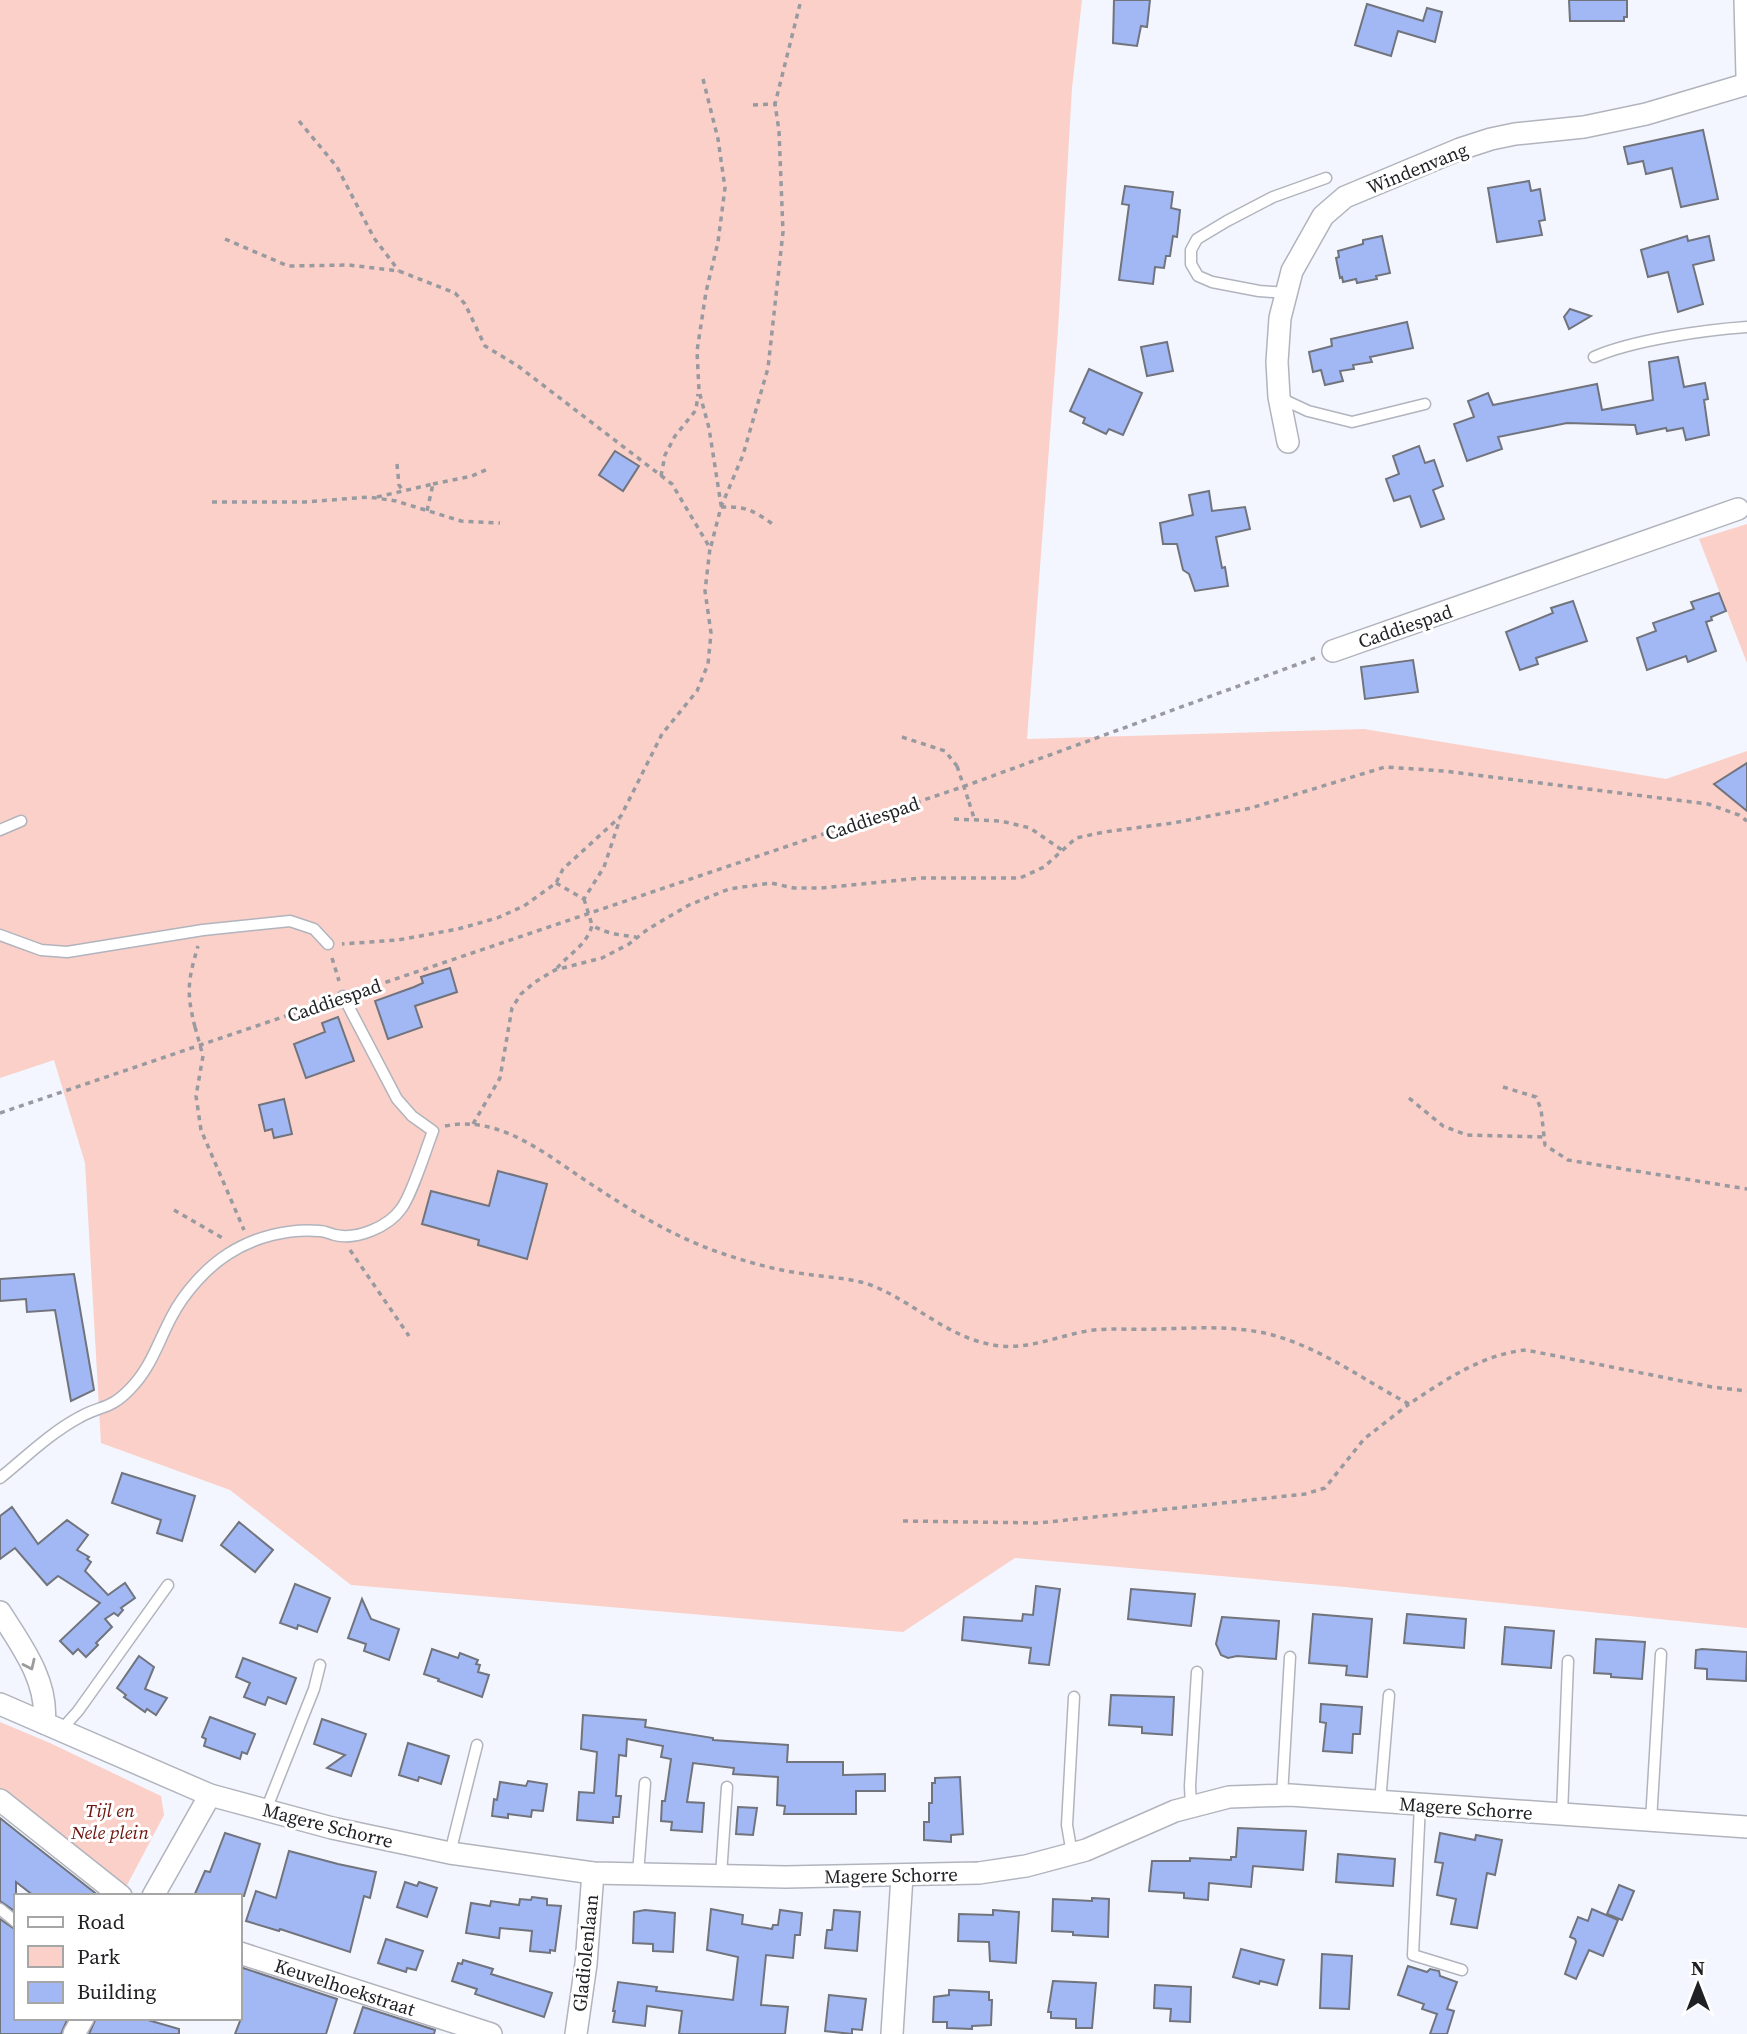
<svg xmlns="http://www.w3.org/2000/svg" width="1747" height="2034" viewBox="0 0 1747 2034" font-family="'Source Serif 4',serif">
  <rect width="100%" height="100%" fill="#f3f6fe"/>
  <g fill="#fbd0c9">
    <polygon points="0,0 1082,0 1072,88 1058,330 1027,739 1364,729 1666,779 1747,751 1747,1628 1345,1587 1015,1558 903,1632 351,1585 230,1490 101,1443 85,1163 54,1060 0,1078"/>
    <polygon points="1747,524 1747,663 1699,539"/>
    <polygon points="0,1722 50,1743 161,1796 164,1815 125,1889 0,1790"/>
  </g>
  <g fill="#a2b8f5" stroke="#71747c" stroke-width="2">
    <polygon points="1114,0 1150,0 1147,27 1141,26 1137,46 1113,43"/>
    <polygon points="1569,0 1627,0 1627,17 1624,17 1624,21 1570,21"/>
    <polygon points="1367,4 1423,21 1427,8 1442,12 1435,42 1398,31 1391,56 1355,45"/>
    <polygon points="1703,130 1718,199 1681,207 1672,168 1646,174 1643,161 1628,164 1624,147"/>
    <polygon points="1529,181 1531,191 1540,189 1545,220 1539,221 1542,235 1497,242 1488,188"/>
    <polygon points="1125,186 1173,192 1171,208 1180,210 1177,237 1173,236 1170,256 1166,256 1164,268 1155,267 1153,284 1119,280 1129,205 1122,204"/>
    <polygon points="1382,236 1390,273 1376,276 1377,279 1357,283 1356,279 1343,282 1342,277 1340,278 1336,258 1339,257 1338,251 1363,244 1363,240"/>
    <polygon points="1687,236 1688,241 1709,236 1714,260 1693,265 1703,304 1678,312 1668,272 1648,277 1641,250"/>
    <polygon points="1570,309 1591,316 1569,329 1564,317"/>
    <polygon points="1407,322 1413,348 1370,357 1372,362 1353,365 1354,369 1340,371 1343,381 1325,385 1321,370 1313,372 1309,352 1332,346 1331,339"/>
    <polygon points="1167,342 1173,371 1147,376 1141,347"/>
    <polygon points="1678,357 1684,387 1705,383 1708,399 1704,400 1709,435 1686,440 1683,428 1667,431 1666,428 1637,434 1635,425 1567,423 1498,437 1502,449 1467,461 1454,424 1474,417 1468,401 1488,393 1493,405 1597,384 1602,410 1653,400 1649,362"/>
    <polygon points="1089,369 1142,393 1123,435 1109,429 1106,434 1083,423 1085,418 1070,411"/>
    <polygon points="1419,446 1425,463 1434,460 1443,486 1433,490 1444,519 1421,527 1410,496 1394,501 1386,479 1399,474 1393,456"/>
    <polygon points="615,451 639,466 623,491 599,475"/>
    <polygon points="1209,491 1212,511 1245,507 1250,529 1216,537 1222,568 1225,567 1228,586 1195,591 1189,574 1183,570 1177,544 1163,544 1160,523 1193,515 1189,495"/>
    <polygon points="1719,593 1726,611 1711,617 1712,620 1706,622 1716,651 1688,662 1686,656 1647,670 1637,638 1656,631 1653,623 1694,609 1691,602"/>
    <polygon points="1573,601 1587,641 1536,658 1538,664 1520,670 1506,632 1553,613 1551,608"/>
    <polygon points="1413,660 1418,692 1365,699 1361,667"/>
    <polygon points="1747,763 1747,811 1714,784"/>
    <polygon points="450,968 457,992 415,1006 422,1027 388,1039 375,1001 414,987 423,983 421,977"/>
    <polygon points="338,1017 354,1061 306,1078 294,1044 325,1032 322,1023"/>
    <polygon points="284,1099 292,1134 274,1138 272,1129 265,1131 259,1105"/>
    <polygon points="498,1171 547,1184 527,1259 478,1245 479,1240 422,1224 431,1191 489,1206"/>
    <polygon points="74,1274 94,1390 71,1401 55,1310 27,1312 26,1299 0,1301 0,1279"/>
    <polygon points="122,1473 195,1496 182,1541 157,1533 161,1520 112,1503"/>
    <polygon points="12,1507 38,1544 67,1520 88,1535 77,1550 89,1557 87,1559 91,1562 85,1571 108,1595 125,1583 135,1598 121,1608 123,1610 118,1616 114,1613 105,1619 112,1627 96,1643 98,1645 86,1657 78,1649 73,1654 60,1641 100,1603 58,1576 47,1585 15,1548 0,1559 0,1516"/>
    <polygon points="239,1522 273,1550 255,1572 221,1545"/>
    <polygon points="295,1584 330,1598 317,1632 298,1625 297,1629 280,1623"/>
    <polygon points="1036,1586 1060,1589 1049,1665 1029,1663 1031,1648 962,1640 964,1617 1022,1621 1023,1614 1033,1615"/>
    <polygon points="1131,1589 1195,1594 1191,1626 1128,1619"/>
    <polygon points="362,1599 371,1619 399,1629 389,1660 364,1651 366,1644 348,1638"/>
    <polygon points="1313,1614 1372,1619 1367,1677 1346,1675 1347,1666 1309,1663"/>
    <polygon points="1407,1614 1466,1619 1464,1648 1404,1643"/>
    <polygon points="1222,1617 1279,1621 1276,1659 1237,1656 1228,1658 1221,1655 1216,1644"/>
    <polygon points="1505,1627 1554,1631 1551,1668 1502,1664"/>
    <polygon points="1596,1639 1645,1642 1642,1679 1611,1677 1611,1674 1594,1673"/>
    <polygon points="432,1649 458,1658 460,1653 478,1660 476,1664 480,1665 478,1672 489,1675 482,1697 438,1681 439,1679 424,1674"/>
    <polygon points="1702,1649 1747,1652 1746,1681 1707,1679 1707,1669 1695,1668 1696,1650"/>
    <polygon points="139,1656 154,1667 145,1689 167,1698 156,1715 147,1709 145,1712 124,1697 126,1695 117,1688"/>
    <polygon points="243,1658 296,1678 286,1704 268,1697 265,1705 244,1697 250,1683 236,1677"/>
    <polygon points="1111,1695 1174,1697 1172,1735 1142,1733 1142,1727 1109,1725"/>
    <polygon points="1321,1704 1362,1707 1360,1734 1353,1734 1352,1753 1323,1751 1326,1723 1320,1722"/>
    <polygon points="583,1715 646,1720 645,1727 713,1738 713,1740 788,1745 787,1762 843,1762 843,1775 885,1774 885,1791 856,1791 856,1814 784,1814 785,1806 777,1805 778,1777 733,1774 734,1768 693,1763 687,1802 704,1803 702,1832 671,1830 672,1822 661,1821 662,1801 665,1801 671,1759 661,1757 663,1746 627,1739 626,1756 619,1755 616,1796 621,1796 619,1817 613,1817 613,1823 577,1820 579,1792 594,1793 597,1752 581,1749"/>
    <polygon points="210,1717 255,1734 247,1754 242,1752 240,1759 204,1746 206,1739 202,1737"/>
    <polygon points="322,1719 366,1734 351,1776 327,1768 345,1755 314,1744"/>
    <polygon points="408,1743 449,1756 441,1784 419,1777 418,1781 399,1775"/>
    <polygon points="960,1777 963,1834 951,1835 951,1842 924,1840 924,1822 929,1822 929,1803 932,1803 932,1783 935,1783 935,1778"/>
    <polygon points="528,1781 547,1784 543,1811 532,1810 531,1817 508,1814 508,1818 492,1816 494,1799 497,1800 500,1782 526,1786"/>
    <polygon points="738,1807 757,1808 753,1835 736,1834"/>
    <polygon points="0,1818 20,1834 99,1896 34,1896 16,1882 16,1912 0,1901"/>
    <polygon points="1238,1828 1306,1831 1303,1870 1253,1866 1251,1887 1209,1883 1208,1900 1184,1898 1184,1893 1149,1891 1152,1861 1190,1861 1190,1858 1231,1860 1231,1857 1236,1857"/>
    <polygon points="225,1833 260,1844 244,1896 194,1896 205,1871 210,1872"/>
    <polygon points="1440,1833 1475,1840 1476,1835 1502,1840 1495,1875 1487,1873 1477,1928 1451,1924 1456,1899 1437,1895 1443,1863 1435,1862"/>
    <polygon points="289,1851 338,1864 376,1872 370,1898 364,1896 350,1952 280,1929 279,1931 246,1921 256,1891 276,1898"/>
    <polygon points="1338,1854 1395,1859 1393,1886 1336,1882"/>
    <polygon points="405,1882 417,1886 419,1882 437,1888 427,1917 397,1907"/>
    <polygon points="1619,1885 1634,1891 1622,1920 1607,1914"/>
    <polygon points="532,1897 547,1899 547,1905 561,1906 555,1951 550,1950 550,1953 530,1951 532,1931 500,1928 499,1938 466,1933 471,1903 490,1906 491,1901 519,1905 520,1899 531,1900"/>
    <polygon points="1092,1898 1109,1899 1108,1937 1073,1935 1073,1932 1052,1931 1053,1899 1092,1901"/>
    <polygon points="711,1909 743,1915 742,1924 772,1929 773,1925 778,1925 780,1910 802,1913 800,1935 795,1935 793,1958 766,1955 761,2005 788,2007 785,2034 679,2034 682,2011 647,2006 645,2026 613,2022 615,2011 613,2011 618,1982 657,1987 656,1991 733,2000 738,1957 707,1950"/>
    <polygon points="1592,1909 1618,1920 1603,1956 1589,1950 1576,1979 1565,1974 1576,1942 1575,1939 1570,1937 1578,1917 1588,1921"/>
    <polygon points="645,1910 675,1913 673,1952 653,1951 653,1944 633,1943 634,1912"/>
    <polygon points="834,1910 860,1912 857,1951 825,1948 827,1930 832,1930"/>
    <polygon points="993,1910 1019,1912 1016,1963 990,1961 989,1942 958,1941 959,1914 993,1915"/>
    <polygon points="0,1919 16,1930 16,2018 68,2018 61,2034 0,2034"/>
    <polygon points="386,1939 423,1951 416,1970 407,1968 406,1972 378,1963"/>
    <polygon points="1241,1949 1284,1960 1277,1985 1260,1981 1259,1984 1233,1977"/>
    <polygon points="1322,1954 1352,1956 1349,2009 1320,2008"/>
    <polygon points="463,1960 493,1969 491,1974 552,1993 544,2017 475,1994 477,1989 452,1981 458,1963 462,1964"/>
    <polygon points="1408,1966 1427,1972 1430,1969 1439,1971 1440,1976 1457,1982 1447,2009 1454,2011 1447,2034 1430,2034 1437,2014 1422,2009 1424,2004 1398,1995"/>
    <polygon points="240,1967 337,1999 326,2034 235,2034 240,2021"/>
    <polygon points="1053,1981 1096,1983 1092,2028 1076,2028 1076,2019 1051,2018 1051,2012 1048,2012"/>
    <polygon points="1155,1985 1191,1987 1190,2022 1170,2021 1171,2009 1154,2008"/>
    <polygon points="949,1990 989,1992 989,2000 992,2000 991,2025 972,2026 972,2029 947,2028 947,2022 933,2022 934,1997 949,1995"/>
    <polygon points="829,1995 866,1999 862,2030 852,2029 852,2034 825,2031"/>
    <polygon points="363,2007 435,2030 434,2034 354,2034"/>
    <polygon points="96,2018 141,2018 179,2029 179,2034 89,2034"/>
  </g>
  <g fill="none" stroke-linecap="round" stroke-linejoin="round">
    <defs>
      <g id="lane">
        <polyline points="1287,293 1259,291 1212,282 1198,276 1191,264 1191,250 1197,239 1227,221 1273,197 1326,178"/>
        <path d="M1594 357C1633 340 1704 330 1747 327"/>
        <polyline points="1280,398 1308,411 1352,422 1425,404"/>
        <polyline points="0,830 21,821"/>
        <polyline points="0,935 41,950 67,952 203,930 290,921 314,929 328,944"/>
        <path d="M0 1478C26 1457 50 1433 80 1417 101 1405 110 1410 130 1389 151 1368 158 1342 172 1316 184 1293 206 1268 228 1254 254 1237 289 1228 320 1231 325 1231 330 1234 335 1235 357 1240 388 1227 401 1209 412 1195 426 1149 433 1131L412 1116 397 1099 343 996"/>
        <polyline points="61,1730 78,1711 168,1585"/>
        <polyline points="1282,1796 1290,1657"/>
        <polyline points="1380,1802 1389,1695"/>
        <polyline points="1420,1804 1413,1955 1462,1970"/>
        <polyline points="1191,1807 1190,1786 1197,1672"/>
        <polyline points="266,1810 314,1689 320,1665"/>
        <polyline points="1562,1814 1568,1661"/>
        <polyline points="1651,1821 1661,1654"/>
        <polyline points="450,1853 477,1745"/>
        <polyline points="1072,1854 1067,1825 1074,1697"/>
        <polyline points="638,1874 645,1783"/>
        <polyline points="721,1875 727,1787"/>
        <polyline points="0,1909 16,1922"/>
      </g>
      <g id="street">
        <polyline points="1745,0 1747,76"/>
        <polyline points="1288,442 1279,397 1277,362 1280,318 1292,271 1323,216 1345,197 1460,149 1491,139 1515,134 1584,127 1646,114 1747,84"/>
        <polyline points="1333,651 1738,509"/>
        <path d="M0 1612C21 1645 49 1682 44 1723"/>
        <polyline points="0,1704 210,1795 332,1828 450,1853 593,1873 786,1877 979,1873 1026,1866 1086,1850 1175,1811 1229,1797 1290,1795 1747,1827"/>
        <polyline points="0,1800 121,1896"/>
        <polyline points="153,1896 210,1795"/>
        <polyline points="240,1953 491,2034"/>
        <polyline points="74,2034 83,2018"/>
        <polyline points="576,2034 586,1964 593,1873"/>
        <polyline points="892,2034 902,1876"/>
      </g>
    </defs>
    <use href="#lane" stroke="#b1b4bd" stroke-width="13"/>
    <use href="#street" stroke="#b1b4bd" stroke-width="24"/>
    <g stroke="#989aa0" stroke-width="3.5" stroke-dasharray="5 5" stroke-linecap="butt">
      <polyline points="703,79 718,139 725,188 718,242 706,292 697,351 699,391 709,428 721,505"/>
      <polyline points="753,105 775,104 801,0"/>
      <polyline points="299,121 337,167 374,238 399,271"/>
      <polyline points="225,239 288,266 349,265 399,271 455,293 465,304 485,346 518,366 672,484 710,548 705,591 711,633 708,664 697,691 662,734 621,816 563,869 556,883 524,906 497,918 458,929 398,940 342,944"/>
      <polyline points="397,464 399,485 403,491"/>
      <polyline points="661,476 665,455 675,436 696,410 698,394"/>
      <polyline points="433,484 472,476 490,468"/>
      <polyline points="377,497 433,484 427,511"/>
      <polyline points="212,502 305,502 369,497 396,501 461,521 500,523"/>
      <path d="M721 507C747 506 754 511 774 525"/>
      <polyline points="711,546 721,507 743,455 768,368 783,232 779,131 775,104"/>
      <polyline points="902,737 945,751 957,766"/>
      <polyline points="969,802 974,818"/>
      <polyline points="954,819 1001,821 1030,828 1062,850"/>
      <polyline points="556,883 584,899 604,867 620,819"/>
      <polyline points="332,958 339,981"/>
      <path d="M557 968C569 954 588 944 592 925 606 934 621 935 636 937"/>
      <polyline points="357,992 965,786 1315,658"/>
      <path d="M195 1027C186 992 188 980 198 946"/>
      <polyline points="203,1056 196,1096 201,1130 244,1230"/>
      <polyline points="1503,1087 1536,1097 1541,1109 1545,1145 1568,1160 1747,1189"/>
      <polyline points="1409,1098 1443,1126 1467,1135 1543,1137"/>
      <polyline points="0,1113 330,1001"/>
      <polyline points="473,1124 500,1078 512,1008 521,994 535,982 555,970 602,958 629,944 648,929 689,905 729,889 771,883 794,888 821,888 921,878 1020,878 1044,867 1076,838 1104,832 1173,823 1251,808 1385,767 1444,771 1708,804 1739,815 1747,821"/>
      <path d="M445 1126C503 1114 551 1159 597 1188 635 1213 675 1237 718 1252 747 1262 775 1270 805 1274 826 1277 848 1278 868 1284 915 1301 949 1341 1001 1346 1033 1349 1062 1334 1094 1330 1115 1328 1136 1330 1157 1329 1201 1328 1246 1324 1288 1340 1331 1355 1369 1383 1409 1404 1445 1380 1483 1354 1526 1350L1712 1387 1747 1391"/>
      <polyline points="174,1210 226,1240"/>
      <polyline points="350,1250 409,1336"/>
      <polyline points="903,1521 1039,1523 1305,1494 1325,1488 1364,1439 1409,1404"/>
    </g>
    <use href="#lane" stroke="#fff" stroke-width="10"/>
    <use href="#street" stroke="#fff" stroke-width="21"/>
    <g stroke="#989aa0" stroke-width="3.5" stroke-dasharray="5 5" stroke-linecap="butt">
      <polyline points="957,766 969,802"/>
      <polyline points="584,899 592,925"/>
      <polyline points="195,1027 203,1056"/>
    </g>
  </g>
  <defs><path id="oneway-chevron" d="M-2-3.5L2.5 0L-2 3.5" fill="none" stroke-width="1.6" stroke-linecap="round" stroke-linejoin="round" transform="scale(1.75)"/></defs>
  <use stroke="#9b9b9c" href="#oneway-chevron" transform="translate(30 1665) rotate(65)"/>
  <g text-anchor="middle" stroke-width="6" stroke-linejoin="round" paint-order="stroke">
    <g font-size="19" fill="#202124" stroke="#fff">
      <text transform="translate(1417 168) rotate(-22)" y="7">Windenvang</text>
      <text transform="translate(1405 626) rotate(-19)" y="7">Caddiespad</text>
      <text transform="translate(872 818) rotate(-19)" y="7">Caddiespad</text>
      <text transform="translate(334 1000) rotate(-19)" y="7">Caddiespad</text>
      <text transform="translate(1466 1808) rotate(4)" y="7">Magere Schorre</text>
      <text transform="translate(328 1825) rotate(14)" y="7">Magere Schorre</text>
      <text transform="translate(891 1875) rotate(-1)" y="7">Magere Schorre</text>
      <text transform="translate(585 1953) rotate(-84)" y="7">Gladiolenlaan</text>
      <text transform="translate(345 1987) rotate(18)" y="7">Keuvelhoekstraat</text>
    </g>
    <g font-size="19" font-style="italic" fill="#6b150e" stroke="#fff">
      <text x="110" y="1817">Tijl en<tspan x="110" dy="22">Nele plein</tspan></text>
    </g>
  </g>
  <rect x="14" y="1894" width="228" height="126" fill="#ffffff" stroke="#a6a6a7" stroke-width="2"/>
  <rect x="28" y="1917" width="35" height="10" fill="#ffffff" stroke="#a6a6a7" stroke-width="2"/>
  <text x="77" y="1929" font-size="21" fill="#202124">Road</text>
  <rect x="28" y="1946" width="35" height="21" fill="#fbd0c9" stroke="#a6a6a7" stroke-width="2"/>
  <text x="77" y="1964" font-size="21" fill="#202124">Park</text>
  <rect x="28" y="1982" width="35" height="21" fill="#a2b8f5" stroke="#a6a6a7" stroke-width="2"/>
  <text x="77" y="1999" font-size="21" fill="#202124">Building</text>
  <g transform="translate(1698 1985)" stroke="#ffffff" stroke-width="5" paint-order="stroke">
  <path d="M0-5L12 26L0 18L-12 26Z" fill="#202124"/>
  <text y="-10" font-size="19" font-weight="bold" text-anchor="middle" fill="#202124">N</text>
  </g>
</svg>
